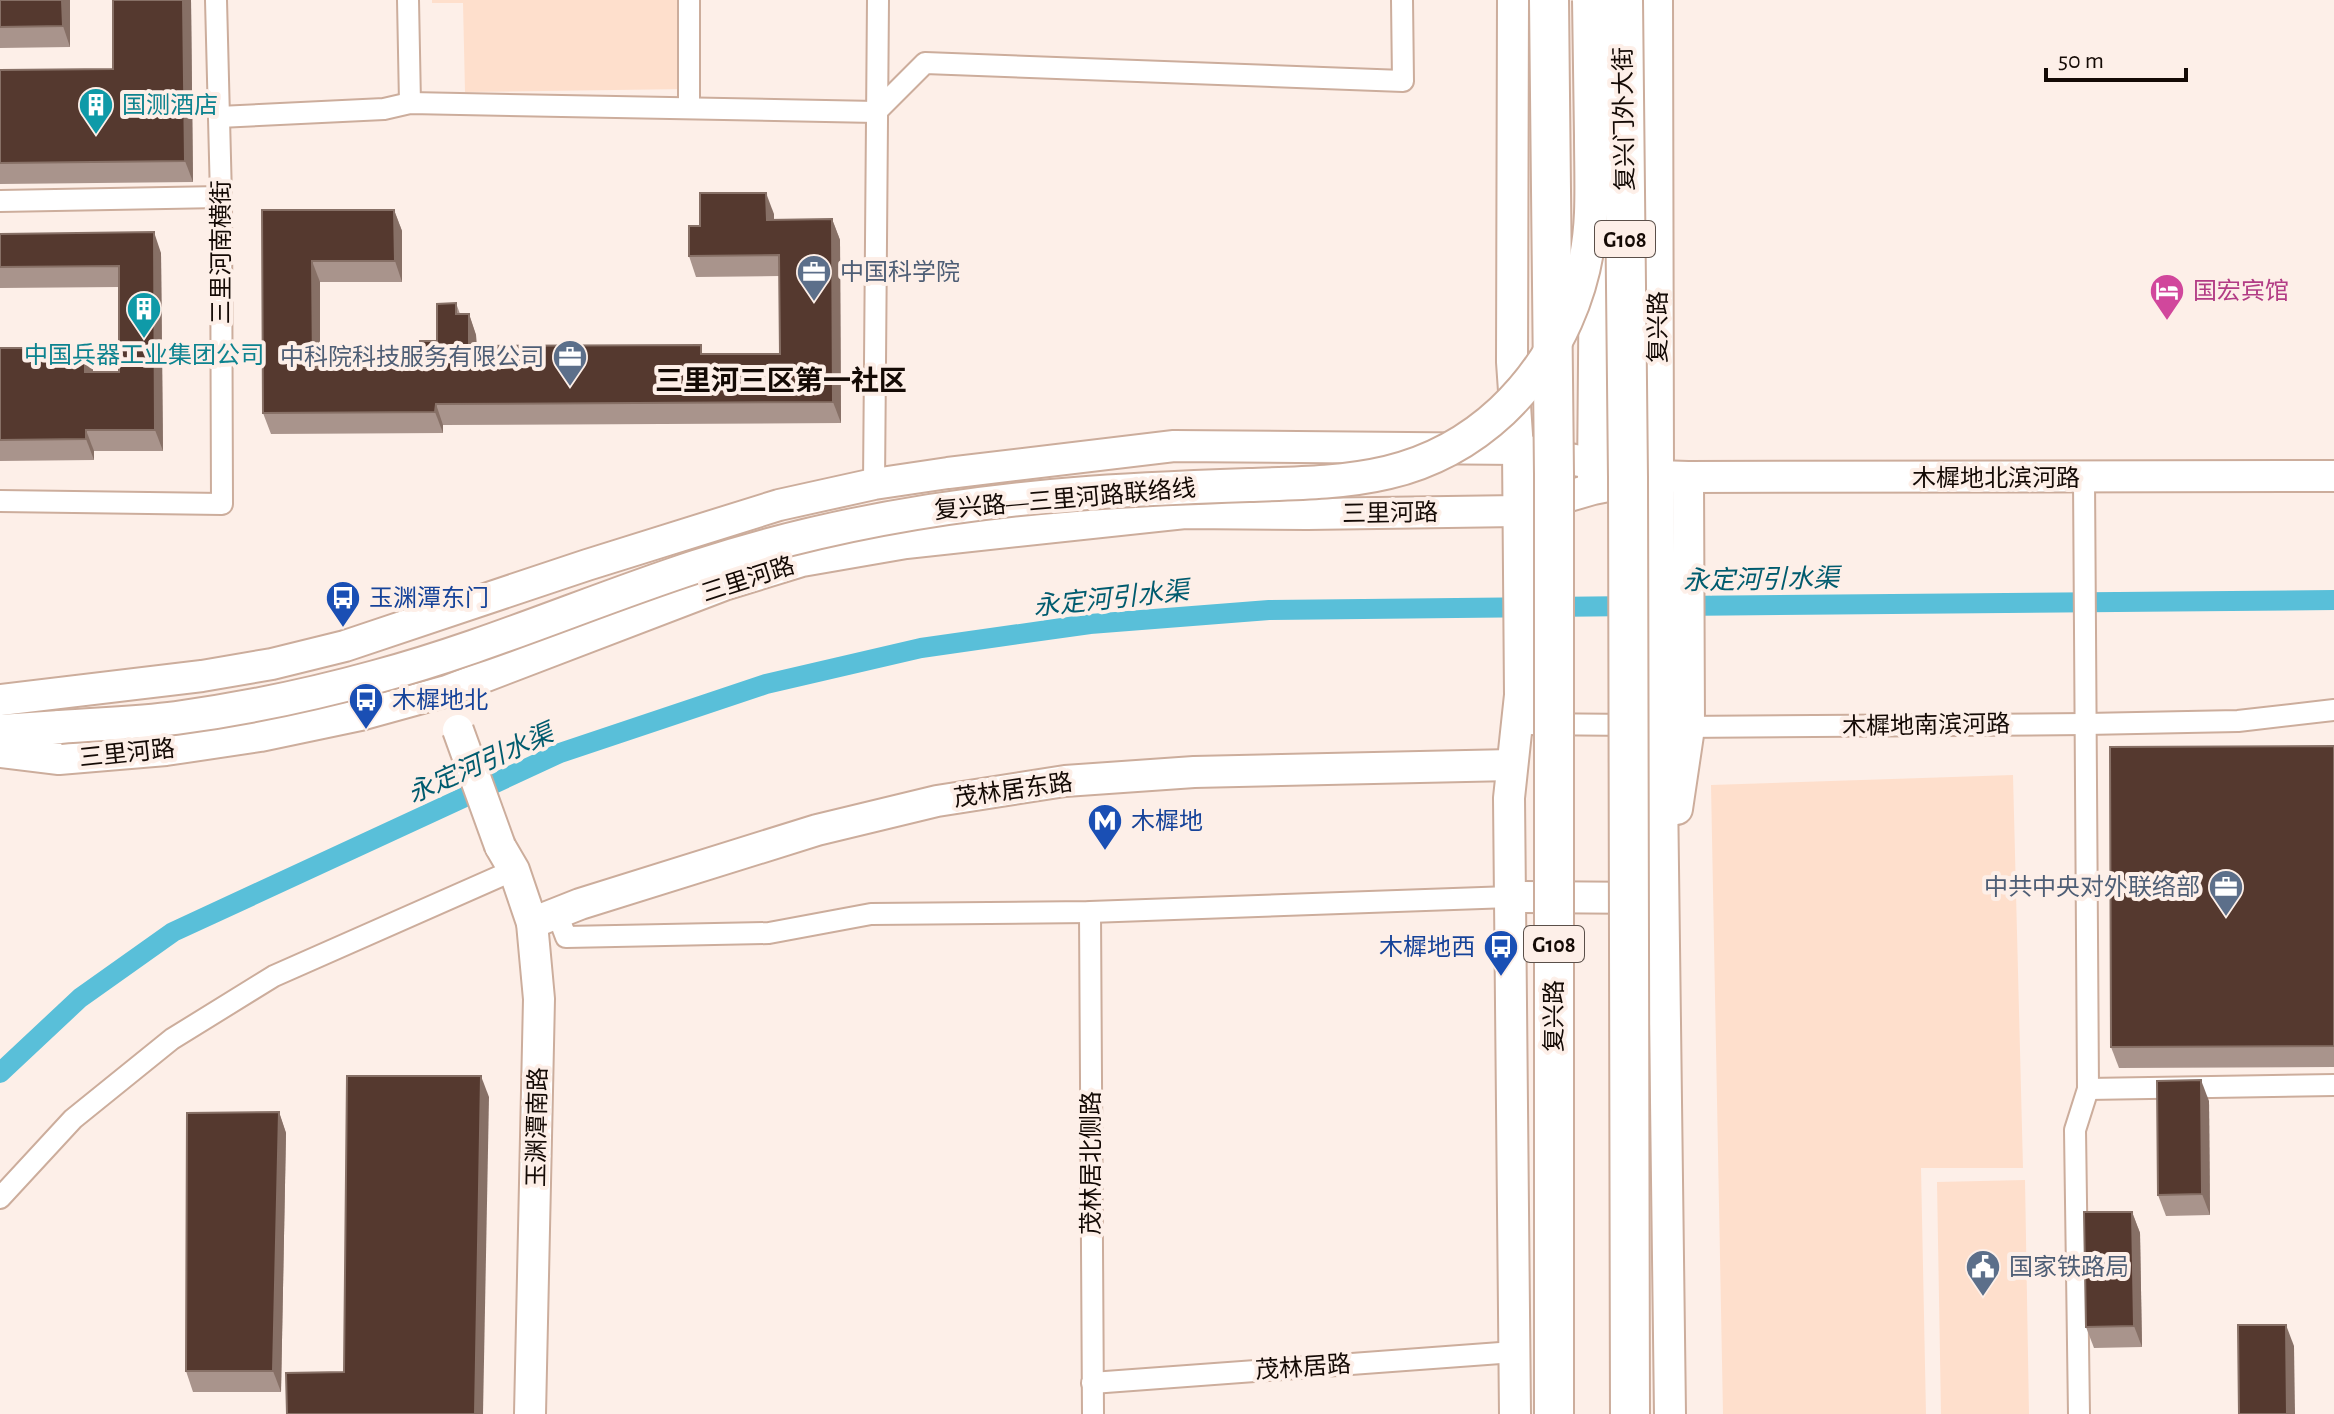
<svg xmlns="http://www.w3.org/2000/svg" width="2334" height="1414" viewBox="0 0 2334 1414" font-family="'Alegreya Sans','Noto Sans SC',sans-serif">
  <rect width="100%" height="100%" fill="#fdefe8"/>
  <g fill="#fedfcc">
    <polygon points="432,0 685,0 686,89 465,92 463,3 432,3"/>
    <polygon points="2013,775 2023,1168 1921,1168 1926,1414 1723,1414 1711,785"/>
    <polygon points="2025,1180 2029,1414 1941,1414 1937,1182"/>
  </g>
  <g fill="none" stroke-linecap="round" stroke-linejoin="round">
    <g stroke="#59bfd9" stroke-width="20">
      <polyline points="1676,606 2334,600"/>
      <polyline points="0,1073 80,998 173,932 560,753 766,684 921,648 1090,624 1269,610 1636,606"/>
    </g>
    <defs>
      <g id="street">
        <polyline points="408,0 410,103"/>
        <polyline points="689,0 689,108"/>
        <polyline points="219,117 384,109 410,103 876,112 925,63 1403,81 1402,0"/>
        <polyline points="0,201 221,197"/>
        <polyline points="874,484 878,0"/>
        <polyline points="0,501 222,504 221,197 216,0"/>
        <polyline points="1517,724 1635,725"/>
        <polyline points="1679,727 2086,724 2238,721 2334,710"/>
        <polyline points="1090,912 1093,1414"/>
        <polyline points="557,913 566,937 769,933 871,914 1090,912 1510,897"/>
        <polyline points="2088,1089 2334,1085"/>
        <polyline points="0,1198 73,1119 172,1039 274,976 514,870"/>
        <polyline points="1092,1383 1514,1352"/>
        <polyline points="2079,1414 2075,1130 2088,1089 2084,478"/>
      </g>
      <g id="secondary">
        <polyline points="1513,0 1512,362 1518,449 1520,695 1509,798 1515,1414"/>
        <polyline points="1657,0 1658,476 1670,1414"/>
        <polyline points="1593,481 1595,245"/>
        <polyline points="0,700 202,676 272,664 345,646 587,565 779,505 874,484 948,473 1174,446 1518,449 1658,476 1688,477 2334,476"/>
        <polyline points="0,752 59,759 166,750 260,736 360,715 447,691 724,585 802,561 906,543 1185,513 1307,514 1518,511 1593,489 1644,479"/>
        <polyline points="1677,809 1689,728 1688,477"/>
        <polyline points="500,846 514,870 532,923 539,999 530,1414"/>
        <polyline points="1510,897 1651,898"/>
        <polyline points="532,923 580,904 817,830 937,801 1065,781 1194,772 1512,765"/>
      </g>
      <polyline id="primary" points="0,731 60,727"/>
    </defs>
    <use href="#street" stroke="#ccad9c" stroke-width="24"/>
    <use href="#secondary" stroke="#ccad9c" stroke-width="34"/>
    <use href="#primary" stroke="#ccad9c" stroke-width="36"/>
    <use href="#street" stroke="#fff" stroke-width="20"/>
    <use href="#secondary" stroke="#fff" stroke-width="30"/>
    <use href="#primary" stroke="#fff" stroke-width="32"/>
    <defs>
      <polyline id="secondary-bridge" points="458,730 500,846"/>
      <path id="primary-bridge" d="M60 727C98 724 137 723 176 718 242 709 310 695 375 677 484 648 588 602 695 567 819 526 946 504 1075 494 1133 489 1191 487 1249 485 1346 482 1426 482 1502 411 1557 359 1588 289 1591 213 1592 187 1591 161 1591 136 1590 90 1590 45 1589 0"/>
      <g id="highway-bridge">
        <polyline points="1549,0 1554,474 1554,1414"/>
        <polyline points="1623,0 1628,477 1630,1414"/>
      </g>
    </defs>
    <use href="#secondary-bridge" stroke="#ccad9c" stroke-width="34" stroke-linecap="butt"/>
    <use href="#primary-bridge" stroke="#ccad9c" stroke-width="36" stroke-linecap="butt"/>
    <use href="#highway-bridge" stroke="#ccad9c" stroke-width="42" stroke-linecap="butt"/>
    <use href="#secondary-bridge" stroke="#fff" stroke-width="30"/>
    <use href="#primary-bridge" stroke="#fff" stroke-width="32"/>
    <use href="#highway-bridge" stroke="#fff" stroke-width="38"/>
  </g>
  <g fill="#a9948c">
    <polygon points="0,0 70,0 70,47 0,48"/>
    <polygon points="113,0 191,0 193,182 0,184 0,70 113,69"/>
    <polygon points="262,210 394,210 402,231 402,282 320,282 320,368 421,368 437,341 456,303 460,314 469,314 476,335 477,346 705,354 780,354 780,276 696,277 689,256 774,214 774,220 832,219 840,240 841,423 443,425 443,433 271,434 263,413"/>
    <polygon points="0,234 161,253 163,451 94,451 94,460 0,461 0,348 85,348 93,372 119,372 119,287 0,288"/>
    <polygon points="2334,746 2334,1067 2119,1068 2111,1047"/>
    <polygon points="2209,1101 2210,1215 2166,1216 2158,1195"/>
    <polygon points="279,1112 286,1133 281,1392 193,1392 186,1371"/>
    <polygon points="2132,1212 2140,1233 2142,1347 2094,1348 2086,1327"/>
  </g>
  <g fill="#877066">
    <polygon points="62,0 70,0 70,47 63,26"/>
    <polygon points="183,0 191,0 193,182 185,161"/>
    <polygon points="766,193 774,214 774,241 767,220"/>
    <polygon points="394,210 402,231 402,282 395,261"/>
    <polygon points="832,219 840,240 841,423 833,402"/>
    <polygon points="154,232 161,253 163,451 155,430"/>
    <polygon points="312,261 320,282 320,389 313,368"/>
    <polygon points="469,314 476,335 477,367 469,346"/>
    <polygon points="85,348 93,369 93,393 85,372"/>
    <polygon points="436,404 443,425 443,433 435,412"/>
    <polygon points="86,430 94,451 94,460 86,439"/>
    <polygon points="481,1076 489,1097 483,1414 475,1414"/>
    <polygon points="2201,1080 2209,1101 2210,1215 2202,1194"/>
    <polygon points="279,1112 286,1133 281,1392 273,1371"/>
    <polygon points="2132,1212 2140,1233 2142,1347 2134,1326"/>
    <polygon points="2286,1325 2294,1346 2295,1414 2287,1414"/>
  </g>
  <g fill="#55392f" stroke="#877066" stroke-width="2">
    <polygon points="0,0 62,0 63,26 0,27"/>
    <polygon points="113,0 183,0 185,161 0,163 0,70 113,69"/>
    <polygon points="700,193 766,193 767,220 832,219 833,402 436,404 435,412 263,413 262,210 394,210 395,261 312,261 313,368 421,368 420,341 437,341 437,304 456,303 456,314 469,314 469,346 701,345 701,354 780,354 779,255 689,256 689,226 700,226"/>
    <polygon points="154,232 155,430 86,430 86,439 0,440 0,348 85,348 85,372 119,372 119,266 0,267 0,234"/>
    <polygon points="2334,746 2334,1046 2111,1047 2110,747"/>
    <polygon points="347,1076 481,1076 475,1414 287,1414 286,1373 344,1372"/>
    <polygon points="2201,1080 2202,1194 2158,1195 2157,1081"/>
    <polygon points="279,1112 273,1371 186,1371 187,1113"/>
    <polygon points="2084,1212 2132,1212 2134,1326 2086,1327"/>
    <polygon points="2238,1325 2286,1325 2287,1414 2239,1414"/>
  </g>
  <defs>
    <symbol id="building-pin" viewBox="-11 -11 22 30"><path d="M0 17L-7.5 6A9.5 9.5 0 1 1 7.5 6Z" fill="#0f9aa8" stroke="#fdefe8"/><path d="M-4-6H4V6H1V3H-1V6H-4ZM-2.5-4.3h1.7v1.8h-1.7ZM.8-4.3h1.7v1.8H.8ZM-2.5-1h1.7V.8h-1.7ZM.8-1h1.7V.8H.8Z" fill="#fff"/></symbol>
    <symbol id="office-pin" viewBox="-11 -11 22 30"><path d="M0 17L-7.5 6A9.5 9.5 0 1 1 7.5 6Z" fill="#5c6f8a" stroke="#fdefe8"/><path d="M-6-3h4V-5.5h4V-3h4V5H-6ZM-1-4.5V-3h2v-1.5ZM-6 0V1H6V0Z" fill="#fff"/></symbol>
    <symbol id="hotel-pin" viewBox="-11 -11 22 30"><path d="M0 17L-7.5 6A9.5 9.5 0 1 1 7.5 6Z" fill="#d1479c" stroke="#fdefe8"/><path d="M-6-4.5h1.5V1H6V5H4.5V3h-9V5H-6ZM-4 0a1.8 1.8 0 1 1 3.6 0ZM.5 0V-2.5h3Q6-2.5 6 0Z" fill="#fff"/></symbol>
    <symbol id="bus-pin" viewBox="-11 -11 22 30"><path d="M0 17L-7.5 6A9.5 9.5 0 1 1 7.5 6Z" fill="#1a4fb4" stroke="#fdefe8"/><path d="M-5-6H5V4H4V6H2V4H-2V6H-4V4H-5ZM-3.5-4V0h7V-4ZM-3.5 1.2v1.5H-2V1.2ZM2 1.2v1.5H3.5V1.2Z" fill="#fff"/></symbol>
    <symbol id="metro-pin" viewBox="-11 -11 22 30"><path d="M0 17L-7.5 6A9.5 9.5 0 1 1 7.5 6Z" fill="#1a4fb4" stroke="#fdefe8"/><path d="M-5.5 5V-5H-3L0 0L3-5H5.5V5H3V-.5L0 4L-3-.5V5Z" fill="#fff"/></symbol>
    <symbol id="civic-pin" viewBox="-11 -11 22 30"><path d="M0 17L-7.5 6A9.5 9.5 0 1 1 7.5 6Z" fill="#5c6f8a" stroke="#fdefe8"/><path d="M-.6-6.5H3V-4.5H.6V-3L4-1V1h2V6H-6V1h2V-1L-.6-3ZM-1.2 2.5V6h2.4V2.5Z" fill="#fff"/></symbol>
  </defs>
  <g fill-rule="evenodd">
    <use href="#building-pin" x="76" y="85" width="40" height="54"/>
    <use href="#office-pin" x="794" y="252" width="40" height="54"/>
    <use href="#hotel-pin" x="2147" y="271" width="40" height="54"/>
    <use href="#building-pin" x="124" y="289" width="40" height="54"/>
    <use href="#office-pin" x="550" y="337" width="40" height="54"/>
    <use href="#bus-pin" x="323" y="578" width="40" height="54"/>
    <use href="#bus-pin" x="346" y="680" width="40" height="54"/>
    <use href="#metro-pin" x="1085" y="801" width="40" height="54"/>
    <use href="#office-pin" x="2206" y="867" width="40" height="54"/>
    <use href="#bus-pin" x="1481" y="927" width="40" height="54"/>
    <use href="#civic-pin" x="1963" y="1247" width="40" height="54"/>
  </g>
  <g text-anchor="middle" stroke-width="8" stroke-linejoin="round" paint-order="stroke">
    <g fill="#fdefe8" stroke="#5a4f49" stroke-width="2">
      <rect x="1595" y="221" width="60" height="36" rx="6"/>
      <rect x="1524" y="926" width="60" height="36" rx="6"/>
    </g>
    <g font-size="22" font-weight="bold" fill="#140a05">
      <text x="1625" y="247">G108</text>
      <text x="1554" y="952">G108</text>
    </g>
    <g font-size="24" fill="#0d838f" stroke="#fdefe8" text-anchor="start">
      <text x="122" y="113">国测酒店</text>
      <text x="144" y="363" text-anchor="middle">中国兵器工业集团公司</text>
    </g>
    <g font-size="24" fill="#140a05" stroke="#fdefe8">
      <text transform="translate(1624 119) rotate(-91)" y="8">复兴门外大街</text>
      <text transform="translate(221 252) rotate(-90)" y="8">三里河南横街</text>
      <text transform="translate(1658 327) rotate(-90)" y="8">复兴路</text>
      <text x="1996" y="486">木樨地北滨河路</text>
      <text transform="translate(1065 499) rotate(-5)" y="8">复兴路—三里河路联络线</text>
      <text transform="translate(1390 513) rotate(-1)" y="8">三里河路</text>
      <text transform="translate(748 579) rotate(-18)" y="8">三里河路</text>
      <text transform="translate(1926 725) rotate(-1)" y="8">木樨地南滨河路</text>
      <text transform="translate(127 753) rotate(-6)" y="8">三里河路</text>
      <text transform="translate(1013 790) rotate(-8)" y="8">茂林居东路</text>
      <text transform="translate(1554 1016) rotate(-90)" y="8">复兴路</text>
      <text transform="translate(537 1127) rotate(-89)" y="8">玉渊潭南路</text>
      <text transform="translate(1091 1163) rotate(-90)" y="8">茂林居北侧路</text>
      <text transform="translate(1303 1367) rotate(-4)" y="8">茂林居路</text>
    </g>
    <g font-size="24" fill="#4e5e75" stroke="#fdefe8" text-anchor="start">
      <text x="840" y="280">中国科学院</text>
      <text x="544" y="365" text-anchor="end">中科院科技服务有限公司</text>
      <text x="2200" y="895" text-anchor="end">中共中央对外联络部</text>
      <text x="2009" y="1275">国家铁路局</text>
    </g>
    <g font-size="24" fill="#b23c85" stroke="#fdefe8" text-anchor="start">
      <text x="2193" y="299">国宏宾馆</text>
    </g>
    <g font-size="24" fill="#164399" stroke="#fdefe8" text-anchor="start">
      <text x="369" y="606">玉渊潭东门</text>
      <text x="392" y="708">木樨地北</text>
      <text x="1131" y="829">木樨地</text>
      <text x="1475" y="955" text-anchor="end">木樨地西</text>
    </g>
    <g font-size="26" font-style="italic" fill="#005b6e" stroke="#fdefe8">
      <text transform="translate(1761 579) rotate(-1)" y="9">永定河引水渠</text>
      <text transform="translate(1111 598) rotate(-6)" y="9">永定河引水渠</text>
      <text transform="translate(480 763) rotate(-24)" y="9">永定河引水渠</text>
    </g>
    <g font-size="28" font-weight="bold" fill="#140a05" stroke="#fdefe8">
      <text x="781" y="390">三里河三区第一社区</text>
    </g>
  </g>
  <path d="M2046 68v12h140v-12" fill="none" stroke="#140a05" stroke-width="4"/>
  <text x="2058" y="68" font-size="24" fill="#140a05" stroke="#fdefe8" stroke-width="6" paint-order="stroke">50 m</text>
</svg>
